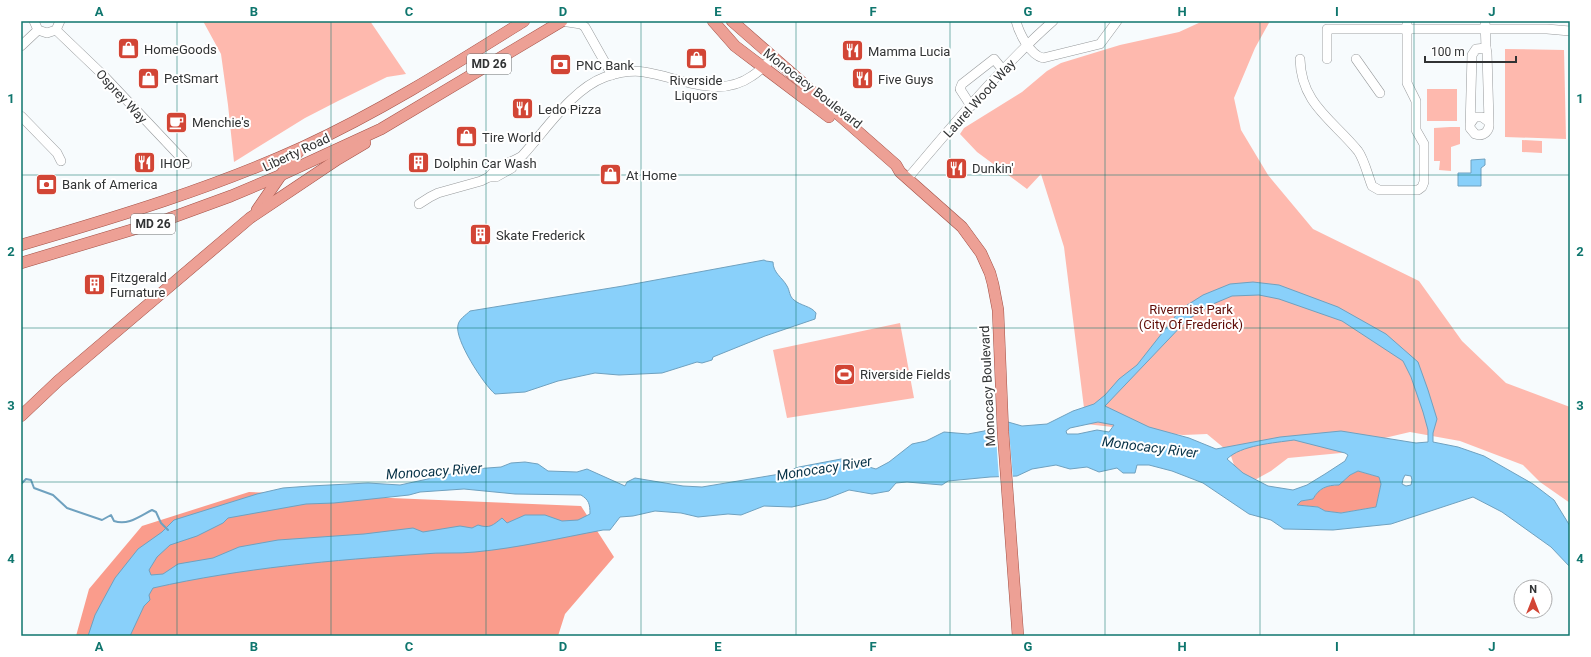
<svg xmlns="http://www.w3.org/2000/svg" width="1591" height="657" viewBox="0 0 1591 657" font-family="Roboto,sans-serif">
  <rect width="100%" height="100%" fill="#f7fbfd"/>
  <g fill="#feb9ae">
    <polygon points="203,21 370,21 406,74 387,77 338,101 305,118 234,162 228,105 221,54"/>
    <polygon points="1203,21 1270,21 1255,48 1234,98 1241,130 1268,175 1313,229 1419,281 1462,341 1506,383 1570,407 1570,503 1540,482 1523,465 1460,441 1410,432 1376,440 1341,453 1288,458 1271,471 1251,482 1236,471 1230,453 1207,434 1183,435 1086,424 1064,247 1041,174 1027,189 977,152 960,134 964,128 1022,92 1047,71 1061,63 1120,45 1179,32"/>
    <polygon points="1505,49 1564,50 1566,139 1505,137"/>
    <rect x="1427" y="89" width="30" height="32"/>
    <polygon points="1450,127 1460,127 1460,144 1451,147 1451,171 1439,170 1440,161 1434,161 1434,128"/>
    <polygon points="1522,140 1542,141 1542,153 1522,152"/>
    <polygon points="900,323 914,398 787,418 773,350"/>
  </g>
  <g fill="#fa9c8c">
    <path d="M1358 471 1379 477 1381 484 1376 507 1341 513 1325 511 1318 507 1297 505 1301 501 1313 499C1319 488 1327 485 1339 485L1350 475Z"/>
    <polygon points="249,492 581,506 614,557 565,614 558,636 76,636 89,589 142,526"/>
  </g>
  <g fill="#89d0fa" stroke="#6fa1bf" fill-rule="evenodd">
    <polygon points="1485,159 1485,165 1481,168 1481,186 1458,186 1458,173 1471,173 1471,160"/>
    <path d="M764 260 766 261 773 262C773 273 782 277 787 286 790 291 789 296 794 300 801 306 811 306 816 313L815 319 765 336 713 357 712 360 702 363 697 362 662 373 619 375 595 373 558 381 525 392 495 394C484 385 454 339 458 325 459 319 466 315 470 311L623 286Z"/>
    <path d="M1253 282 1279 285 1338 307 1386 334 1418 362 1428 390 1437 419 1433 433V442L1458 447 1484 456 1533 484 1554 500 1570 526V567L1551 547 1502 512 1473 497 1391 524 1333 530 1284 529 1271 520 1249 514 1203 483 1172 471 1149 465H1137L1135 473H1123L1117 468 1099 472 1087 467 1070 469 1056 465 1032 469 1017 476 990 477 948 481 942 485 907 482 896 483 889 491 872 494 849 490 826 499 792 507 764 506 741 515 728 514 698 517 681 513 655 511 633 516 620 517 610 530H603C560 538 518 548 475 552 458 554 440 552 423 554 333 560 242 568 153 588L149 595 150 600 144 606 130 636H88L95 615 103 600 115 578 138 549 162 532 174 520 257 494 283 488 310 486 368 483 400 485 474 469 501 467 511 463 525 462 538 464 548 471 577 472 587 469 625 486 627 482 635 478 683 486 702 487 780 474 799 467 841 459 876 469 889 462 912 444 926 441 944 432 968 434 984 431 1008 422 1022 426 1047 424 1073 411 1094 404 1105 395 1119 379 1137 365 1181 309 1203 295 1230 284ZM1259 295 1279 299 1342 321 1403 361 1411 377 1423 412 1428 430V442L1416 443 1341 431 1280 437 1216 449 1189 438 1149 427 1105 406 1187 320 1213 304 1232 296ZM1098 422 1114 425 1109 432 1097 430 1078 434H1067L1066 431 1070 428ZM1294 440 1345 453 1348 455 1345 461 1325 474 1307 485 1293 490 1268 486 1243 473 1227 459C1241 445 1274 443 1294 440ZM1358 471 1379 477 1381 484 1376 507 1341 513 1325 511 1318 507 1297 505 1301 501 1313 499C1319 488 1327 485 1339 485L1350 475ZM1405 475 1411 476 1412 480 1411 485 1406 486 1402 484 1403 479ZM464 489 515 494 581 495C589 500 590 504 590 514L578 520 562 521 545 515H525L507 523 502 518C493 525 490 529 478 525L472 528 460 526 423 532 413 528 364 534 278 540 239 547 213 558 178 564 163 574 151 575 149 570 157 557 170 545 197 536 223 523 228 518 306 504 334 503 409 495 420 492Z"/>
  </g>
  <polygon fill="#f7fbfd" points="1008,420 1013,478 999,478 995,424"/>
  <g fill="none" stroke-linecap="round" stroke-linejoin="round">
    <path stroke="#6fa1bf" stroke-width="2" d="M21 484 26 479 31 480 34 488 53 495 67 508 102 520 111 515 114 521C128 526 140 516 152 510L156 512 161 523 168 530"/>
    <defs>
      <g id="minor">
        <polyline points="34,21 38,30 47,33 56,30 60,21"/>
        <polyline points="561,21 581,24 585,27 612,75"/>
        <path d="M1016 21C1019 33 1030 55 1043 58L1100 44 1117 21"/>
        <polyline points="1485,21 1486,48"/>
        <polyline points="56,30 103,75 187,164"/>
        <polyline points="21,46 38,30"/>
        <path d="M1300 59C1301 104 1333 120 1358 151 1364 159 1368 176 1372 186L1379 190H1418L1422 187 1424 182V144L1416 130V101L1407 83V21"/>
        <polyline points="1327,59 1327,29 1547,29 1570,31"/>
        <polyline points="1356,59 1380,93"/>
        <polyline points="971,106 960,89 962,84 994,59 1003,70"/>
        <polyline points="21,116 57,153 61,161"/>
        <path d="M1470 124 1475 117H1482L1489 122C1490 131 1484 137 1475 134L1470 128 1472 55 1476 49 1486 48 1487 53 1489 122"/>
        <path d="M489 177C498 165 511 163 522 156 546 130 572 89 605 77 617 73 631 70 644 72 679 77 718 100 752 76 760 71 766 64 772 58"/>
        <path d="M908 178C954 124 1000 68 1053 21"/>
        <polyline points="419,204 430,197 438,193 481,181 489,177 496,177 512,168 513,162"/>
      </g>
      <g id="major">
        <polyline points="713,21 735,46 829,117"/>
        <polyline points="732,21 896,165 900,172 962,227 981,253 990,273 993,284 998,310 1003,432 1018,636"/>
        <polyline points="257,210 292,159 300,150"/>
        <path d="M21 245C117 217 213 188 303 147 381 111 452 66 524 21"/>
        <polyline points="21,263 168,219 231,196 281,175 381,129 562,21"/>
        <polyline points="21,416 58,381 250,218 338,159 365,143"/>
      </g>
    </defs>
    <use href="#minor" stroke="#979a9c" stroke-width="10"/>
    <use href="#major" stroke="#a35046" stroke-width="12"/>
    <use href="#minor" stroke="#fff" stroke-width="9"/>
    <use href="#major" stroke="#eda095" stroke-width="11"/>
  </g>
  <path fill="none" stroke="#0f766e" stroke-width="1" stroke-opacity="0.55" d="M177 21V636M331 21V636M486 21V636M641 21V636M796 21V636M950 21V636M1105 21V636M1260 21V636M1414 21V636M21 175H1570M21 328H1570M21 482H1570"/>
  <defs>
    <symbol id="shop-square" viewBox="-11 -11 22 22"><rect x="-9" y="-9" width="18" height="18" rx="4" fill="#d24535" stroke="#fff"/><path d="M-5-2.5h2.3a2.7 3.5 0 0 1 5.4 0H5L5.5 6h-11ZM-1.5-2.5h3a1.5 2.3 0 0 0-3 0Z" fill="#fff"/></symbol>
    <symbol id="restaurant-square" viewBox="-11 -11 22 22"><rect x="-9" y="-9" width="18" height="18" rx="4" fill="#d24535" stroke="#fff"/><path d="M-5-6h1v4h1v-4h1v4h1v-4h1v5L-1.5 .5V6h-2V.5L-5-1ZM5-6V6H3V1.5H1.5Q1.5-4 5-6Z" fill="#fff"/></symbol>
    <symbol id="bank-square" viewBox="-11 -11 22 22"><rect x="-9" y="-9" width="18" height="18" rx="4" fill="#d24535" stroke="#fff"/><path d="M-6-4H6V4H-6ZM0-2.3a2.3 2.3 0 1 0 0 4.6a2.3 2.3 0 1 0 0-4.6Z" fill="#fff"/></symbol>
    <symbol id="cafe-square" viewBox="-11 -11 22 22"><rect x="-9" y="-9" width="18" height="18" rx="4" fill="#d24535" stroke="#fff"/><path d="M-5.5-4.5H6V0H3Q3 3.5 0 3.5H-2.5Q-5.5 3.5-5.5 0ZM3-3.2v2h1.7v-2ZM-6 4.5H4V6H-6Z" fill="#fff"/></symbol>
    <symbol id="building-square" viewBox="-11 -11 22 22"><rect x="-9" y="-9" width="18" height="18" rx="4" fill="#d24535" stroke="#fff"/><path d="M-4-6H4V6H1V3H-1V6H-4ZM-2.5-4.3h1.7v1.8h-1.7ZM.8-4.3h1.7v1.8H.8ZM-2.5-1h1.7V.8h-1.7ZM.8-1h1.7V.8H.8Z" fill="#fff"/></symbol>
    <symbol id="stadium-square" viewBox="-11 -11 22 22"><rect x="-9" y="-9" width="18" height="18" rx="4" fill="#d24535" stroke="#fff"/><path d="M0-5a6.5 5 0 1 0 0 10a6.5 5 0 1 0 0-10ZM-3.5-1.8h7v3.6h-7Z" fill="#fff"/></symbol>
  </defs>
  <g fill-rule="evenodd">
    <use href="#shop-square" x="116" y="36" width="25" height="25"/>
    <use href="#restaurant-square" x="840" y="38" width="25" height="25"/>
    <use href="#shop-square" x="684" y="46" width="25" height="25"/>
    <use href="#bank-square" x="548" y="52" width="25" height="25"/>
    <use href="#shop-square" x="136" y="66" width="25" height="25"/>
    <use href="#restaurant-square" x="850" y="66" width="25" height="25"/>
    <use href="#restaurant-square" x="510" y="96" width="25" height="25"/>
    <use href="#cafe-square" x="164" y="110" width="25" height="25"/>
    <use href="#shop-square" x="454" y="124" width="25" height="25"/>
    <use href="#restaurant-square" x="132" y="150" width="25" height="25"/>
    <use href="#building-square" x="406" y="150" width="25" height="25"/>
    <use href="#restaurant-square" x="944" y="156" width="25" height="25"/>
    <use href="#shop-square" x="598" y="162" width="25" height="25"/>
    <use href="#bank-square" x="34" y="172" width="25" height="25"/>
    <use href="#building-square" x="468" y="222" width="25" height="25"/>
    <use href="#building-square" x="82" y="272" width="25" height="25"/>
    <use href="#stadium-square" x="832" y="362" width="25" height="25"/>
  </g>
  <g text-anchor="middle" stroke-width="4" stroke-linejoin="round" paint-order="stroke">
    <g fill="#fff" stroke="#6f7071" stroke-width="1">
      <rect x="467" y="54" width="44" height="20" rx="3"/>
      <rect x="131" y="214" width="44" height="20" rx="3"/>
    </g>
    <g font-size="12" font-weight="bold" fill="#313334">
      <text x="489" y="68">MD 26</text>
      <text x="153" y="228">MD 26</text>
    </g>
    <g font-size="13" fill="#313334" stroke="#fff" text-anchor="start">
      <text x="144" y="54">HomeGoods</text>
      <text x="868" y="56">Mamma Lucia</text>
      <text x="576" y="70">PNC Bank</text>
      <text x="164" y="83">PetSmart</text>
      <text x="878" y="84">Five Guys</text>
      <text x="696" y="85" text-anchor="middle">Riverside<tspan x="696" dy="15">Liquors</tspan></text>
      <text x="538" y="114">Ledo Pizza</text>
      <text x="192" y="127">Menchie's</text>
      <text x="482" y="142">Tire World</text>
      <text x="160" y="168">IHOP</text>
      <text x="434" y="168">Dolphin Car Wash</text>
      <text x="972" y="173">Dunkin'</text>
      <text x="626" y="180">At Home</text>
      <text x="62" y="189">Bank of America</text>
      <text x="496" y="240">Skate Frederick</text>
      <text x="110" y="282">Fitzgerald<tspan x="110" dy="15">Furnature</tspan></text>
      <text x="860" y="379">Riverside Fields</text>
    </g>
    <g font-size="13" fill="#313334" stroke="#fff">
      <text transform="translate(813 88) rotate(38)" y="5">Monocacy Boulevard</text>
      <text transform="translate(122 96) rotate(47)" y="5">Osprey Way</text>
      <text transform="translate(979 98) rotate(-48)" y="5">Laurel Wood Way</text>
      <text transform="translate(296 152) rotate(-25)" y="5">Liberty Road</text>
      <text transform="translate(987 386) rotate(-93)" y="5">Monocacy Boulevard</text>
    </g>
    <g font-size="13" fill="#5f0c06" stroke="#fff">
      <text x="1191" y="314">Rivermist Park<tspan x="1191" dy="15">(City Of Frederick)</tspan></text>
    </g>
    <g font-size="14" font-style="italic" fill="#073247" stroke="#fff">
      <text transform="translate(1150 447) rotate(7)" y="5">Monocacy River</text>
      <text transform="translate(824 468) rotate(-9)" y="5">Monocacy River</text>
      <text transform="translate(434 471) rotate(-4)" y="5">Monocacy River</text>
    </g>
  </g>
  <rect width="1591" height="657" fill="none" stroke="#ffffff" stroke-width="44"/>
  <g transform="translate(1533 599)"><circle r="19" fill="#ffffff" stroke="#adadae"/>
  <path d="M0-3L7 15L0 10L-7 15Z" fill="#d24535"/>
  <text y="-6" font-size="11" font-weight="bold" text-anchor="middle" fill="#313334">N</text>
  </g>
  <path d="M1425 56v6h91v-6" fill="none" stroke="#313334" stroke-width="2"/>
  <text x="1431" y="56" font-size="12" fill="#313334" stroke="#ffffff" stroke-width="3" paint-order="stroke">100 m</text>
  <rect x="22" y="22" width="1547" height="613" fill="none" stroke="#0f766e" stroke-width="1.5"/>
  <g font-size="13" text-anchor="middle" font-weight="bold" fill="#0f766e">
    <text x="99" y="16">A</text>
    <text x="254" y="16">B</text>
    <text x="409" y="16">C</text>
    <text x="563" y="16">D</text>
    <text x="718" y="16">E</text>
    <text x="873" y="16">F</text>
    <text x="1028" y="16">G</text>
    <text x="1182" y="16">H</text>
    <text x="1337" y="16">I</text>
    <text x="1492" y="16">J</text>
    <text x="11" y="103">1</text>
    <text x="1580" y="103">1</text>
    <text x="11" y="256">2</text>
    <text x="1580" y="256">2</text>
    <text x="11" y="410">3</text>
    <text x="1580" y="410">3</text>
    <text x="11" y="563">4</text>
    <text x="1580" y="563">4</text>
    <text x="99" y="651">A</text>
    <text x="254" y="651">B</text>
    <text x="409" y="651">C</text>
    <text x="563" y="651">D</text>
    <text x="718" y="651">E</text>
    <text x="873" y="651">F</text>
    <text x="1028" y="651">G</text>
    <text x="1182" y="651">H</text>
    <text x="1337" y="651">I</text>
    <text x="1492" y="651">J</text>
  </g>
</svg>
